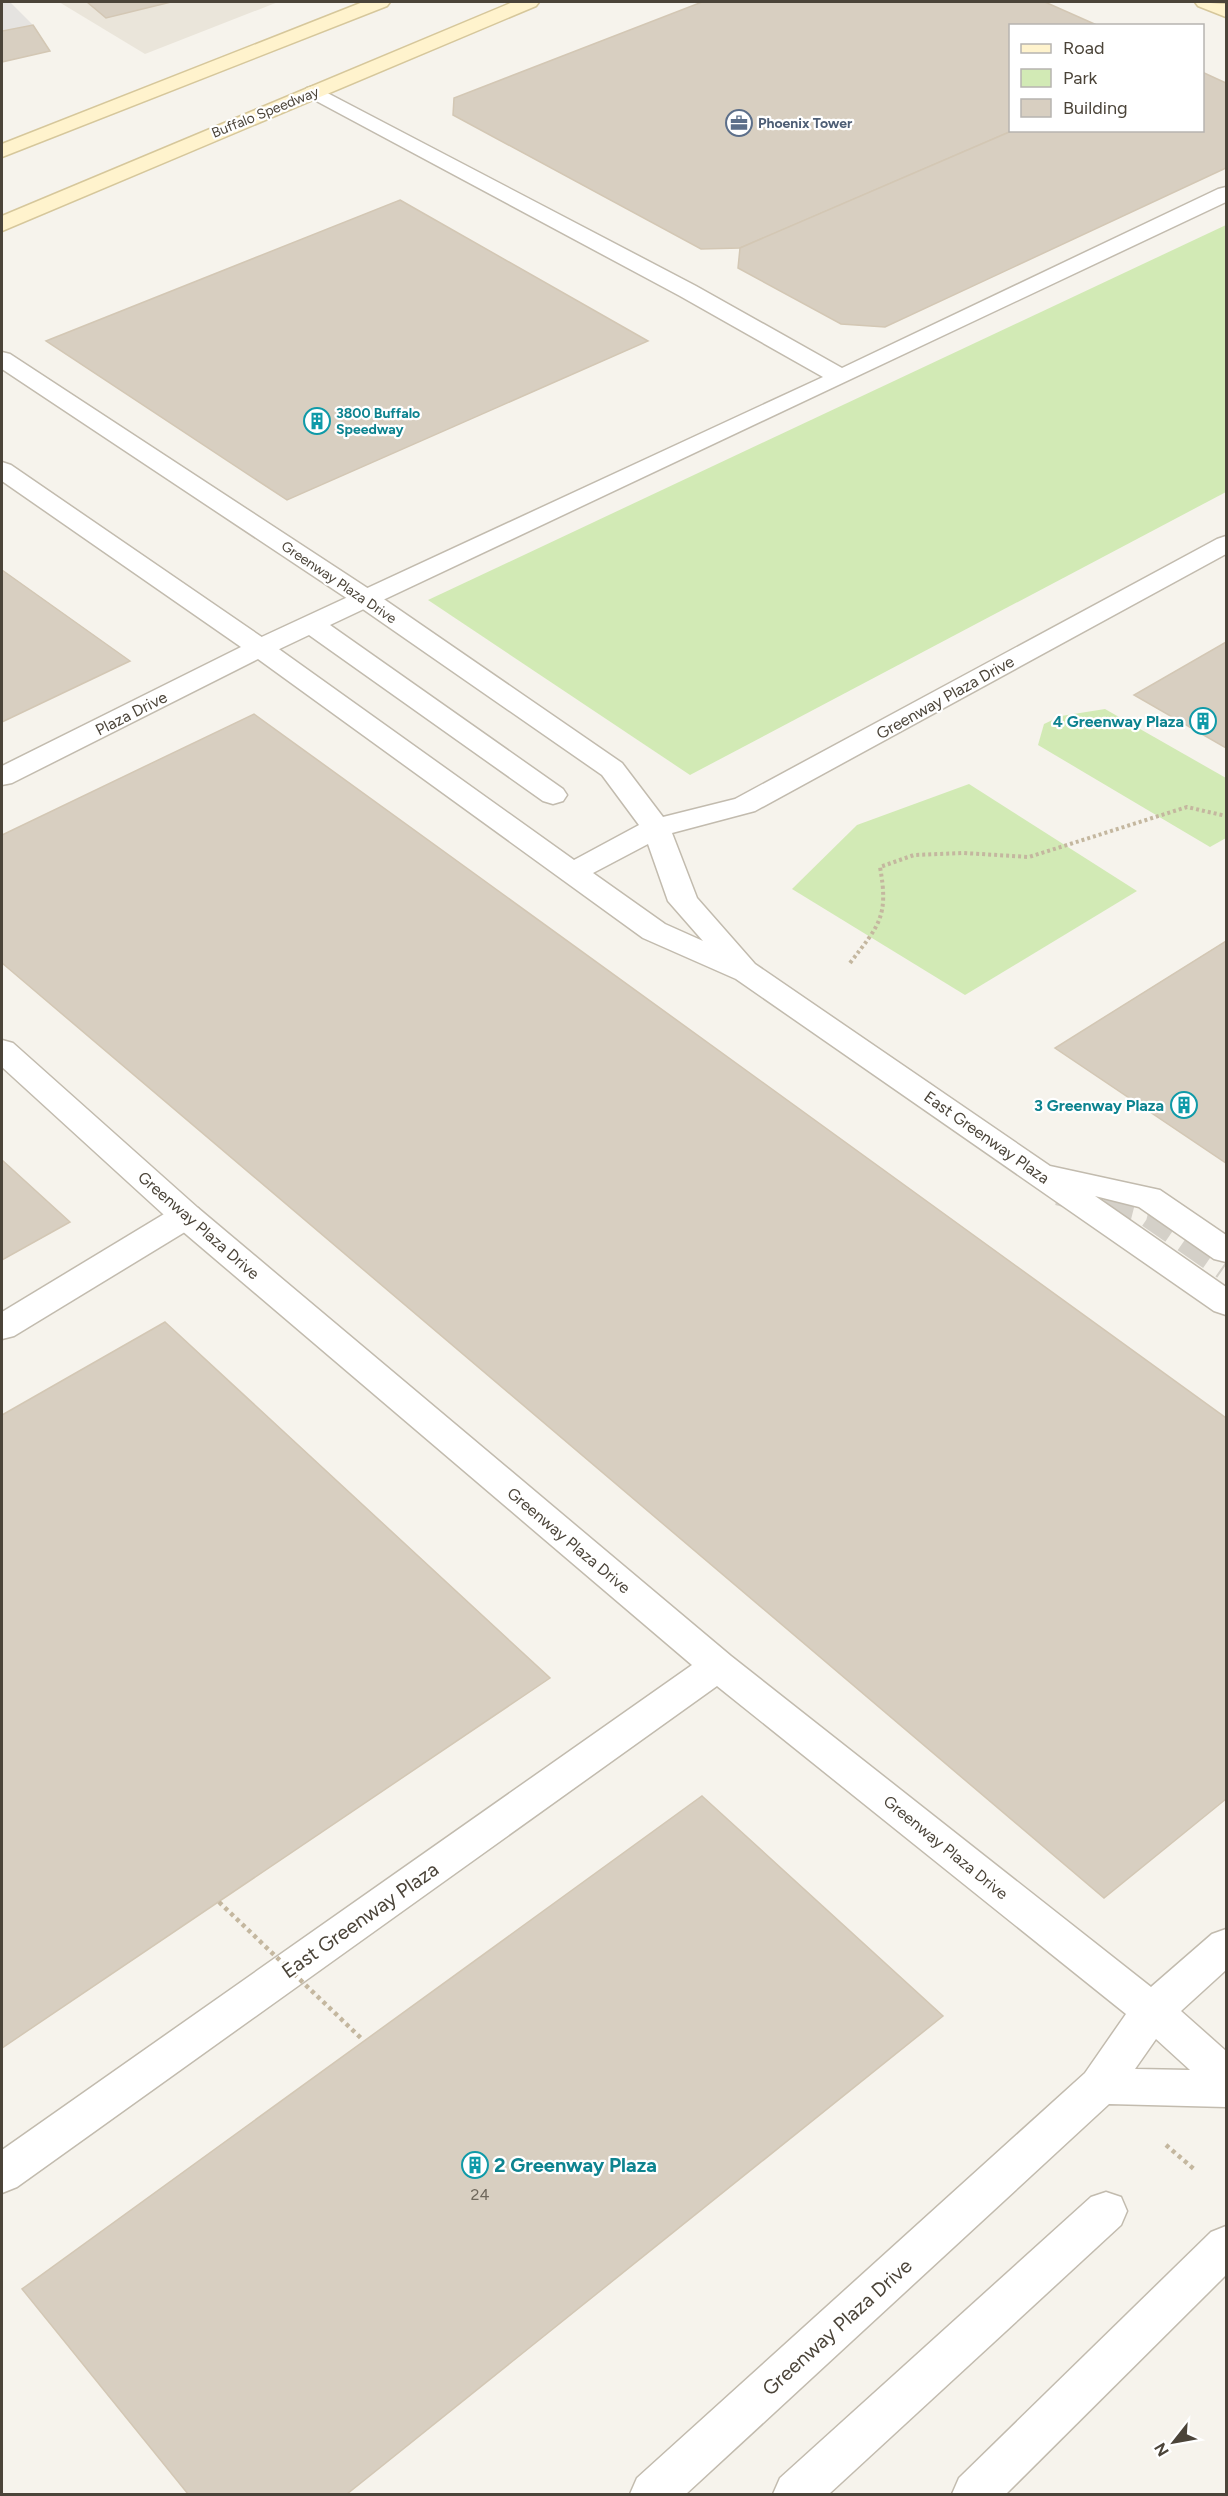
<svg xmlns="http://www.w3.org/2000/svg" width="1228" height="2496" viewBox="0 0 1228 2496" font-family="Figtree,sans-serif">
  <rect width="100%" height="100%" fill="#f6f3ec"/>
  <polygon fill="#eae5da" points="59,2 278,2 145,54"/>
  <g fill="#d2eab5">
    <polygon points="1226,225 1226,492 690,775 428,600"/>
    <polygon points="1105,709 1226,778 1226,838 1210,847 1038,745 1044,724 1061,716"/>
    <polygon points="969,784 1137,891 965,995 792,889 857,825"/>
  </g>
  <polygon fill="#e5e3e0" points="2,2 10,2 33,25 2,31"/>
  <g fill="#d8cfc1" stroke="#d3c7b4" stroke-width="1.5">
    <polygon points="87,2 171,2 106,18"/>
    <polygon points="702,2 1045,2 1099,26 1010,26 1010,130 1014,130 740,248 701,249 453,115 454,98"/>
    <polygon points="33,25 50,51 2,62 2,31"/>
    <polygon points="1202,72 1226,83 1226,168 885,327 841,324 738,268 740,248 1014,130 1202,130"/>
    <polygon points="400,200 648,341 287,500 46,341"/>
    <polygon points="2,570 130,661 2,722"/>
    <polygon points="1226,642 1226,748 1134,695"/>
    <polygon points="254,714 1226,1418 1226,1799 1104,1898 2,963 2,835"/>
    <polygon points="1226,941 1226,1163 1055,1048"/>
    <polygon points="2,1160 70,1222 2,1260"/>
    <polygon points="165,1322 550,1678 2,2048 2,1415"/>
    <polygon points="702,1796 943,2016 347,2494 188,2494 22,2289"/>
  </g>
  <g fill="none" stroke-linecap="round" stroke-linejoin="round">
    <polyline stroke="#d4d0c8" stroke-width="31" stroke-dasharray="31 15" stroke-linecap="butt" points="1059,1190 1151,1213 1226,1265"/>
    <defs>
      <g id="service">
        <polygon points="314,86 696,286 842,368 1218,189 1226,187 1226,202 330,625 563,789 567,795 563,801 553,804 543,801 309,635 269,654 260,656 251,654 247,648 251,642 823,377 680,296 307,96 303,92 307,88"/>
        <polygon points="186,1205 198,1208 202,1216 198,1224 14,1336 2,1339 2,1312 174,1208"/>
      </g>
      <g id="minor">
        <path d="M2 352 10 354 375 593 622 763 663 817 735 799 1217 539 1226 536V554L755 811 672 833 697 898 755 964 1050 1166 1160 1190 1226 1235V1262L1214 1259 1139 1207 1095 1196 1226 1287V1315L1214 1311 736 979 643 938 258 659 12 783 2 785V766L241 647 2 481V462L11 465 269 642 574 860 639 825 602 775 357 605 2 369ZM648 844 668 901 703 941 665 924 593 873Z"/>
        <path d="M2 1040 13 1043 198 1208 731 1656 1151 1987 1212 1934 1226 1929V1970L1181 2011 1226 2051V2107L1109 2104 686 2494H630L637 2478 1085 2073 1126 2014 717 1686 17 2187 2 2193V2150L692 1665 174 1224 2 1067ZM1156 2039 1190 2070 1135 2069Z"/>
        <polygon points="1106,2192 1121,2197 1127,2211 1121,2225 829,2494 773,2494 780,2478 1091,2197"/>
        <polygon points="1226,2226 1226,2275 1006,2494 952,2494 959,2478 1211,2232"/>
      </g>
      <g id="secondary">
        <polygon points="363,2 390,2 387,6 2,157 2,144"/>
        <polygon points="513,2 539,2 536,6 2,231 2,216"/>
        <polygon points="1195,2 1226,4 1226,17 1198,6"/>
      </g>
    </defs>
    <use href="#service" stroke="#c2bbae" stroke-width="3"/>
    <use href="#minor" stroke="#c2bbae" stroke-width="3"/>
    <use href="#secondary" stroke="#d6c79b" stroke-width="3"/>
    <path stroke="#c4b79f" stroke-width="4" stroke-dasharray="3 3" stroke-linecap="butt" d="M850 963C879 925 889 917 880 867L914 855 964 853 1029 857 1187 807 1226 816"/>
    <polyline stroke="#c4b79f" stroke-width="4.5" stroke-dasharray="4 4" stroke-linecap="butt" points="1166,2145 1195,2170"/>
    <use href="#service" fill="#fff" fill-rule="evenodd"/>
    <use href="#minor" fill="#fff" fill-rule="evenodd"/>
    <use href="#secondary" fill="#fff3cd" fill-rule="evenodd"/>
    <polyline stroke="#c4b79f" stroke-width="4.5" stroke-dasharray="4 4" stroke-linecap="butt" points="219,1902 363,2040"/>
  </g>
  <defs>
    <symbol id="office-ring" viewBox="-11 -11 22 22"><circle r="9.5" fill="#fff" stroke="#5c6f8a" stroke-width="1.5"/><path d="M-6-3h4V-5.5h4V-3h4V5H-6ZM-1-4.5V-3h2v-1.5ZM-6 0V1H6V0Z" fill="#5c6f8a"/></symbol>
    <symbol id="building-ring" viewBox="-11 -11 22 22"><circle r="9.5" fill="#fff" stroke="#0f9aa8" stroke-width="1.5"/><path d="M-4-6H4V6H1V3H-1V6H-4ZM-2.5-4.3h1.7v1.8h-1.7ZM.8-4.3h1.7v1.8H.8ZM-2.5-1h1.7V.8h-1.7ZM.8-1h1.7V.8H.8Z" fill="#0f9aa8"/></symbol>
  </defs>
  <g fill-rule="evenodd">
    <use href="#office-ring" x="724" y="108" width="30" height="30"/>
    <use href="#building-ring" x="302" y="406" width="30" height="30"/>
    <use href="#building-ring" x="1188" y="706" width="30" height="30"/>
    <use href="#building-ring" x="1169" y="1090" width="30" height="30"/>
    <use href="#building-ring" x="460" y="2150" width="30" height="30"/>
  </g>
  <g text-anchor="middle" stroke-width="4.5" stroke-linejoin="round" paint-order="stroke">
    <g font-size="14" fill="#4b4439" stroke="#fff">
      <text transform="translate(265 112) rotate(-22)" y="5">Buffalo Speedway</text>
      <text transform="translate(339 582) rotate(34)" y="5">Greenway Plaza Drive</text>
    </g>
    <g font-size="14" font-weight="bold" fill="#4e5e75" stroke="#fff" text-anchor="start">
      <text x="758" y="128">Phoenix Tower</text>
    </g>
    <g font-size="14" font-weight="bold" fill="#0d838f" stroke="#fff" text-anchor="start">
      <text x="336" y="418">3800 Buffalo<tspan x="336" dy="16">Speedway</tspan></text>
    </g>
    <g font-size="16" fill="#4b4439" stroke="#fff">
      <text transform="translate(945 697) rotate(-29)" y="6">Greenway Plaza Drive</text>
      <text transform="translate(131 713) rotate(-27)" y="6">Plaza Drive</text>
      <text transform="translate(987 1137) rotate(35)" y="6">East Greenway Plaza</text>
      <text transform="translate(199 1225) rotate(41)" y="6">Greenway Plaza Drive</text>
      <text transform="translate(569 1540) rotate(40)" y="6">Greenway Plaza Drive</text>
      <text transform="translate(946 1847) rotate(39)" y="6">Greenway Plaza Drive</text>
    </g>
    <g font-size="16" font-weight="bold" fill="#0d838f" stroke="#fff" text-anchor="end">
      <text x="1184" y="727">4 Greenway Plaza</text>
      <text x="1164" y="1111">3 Greenway Plaza</text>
    </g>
    <g font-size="16" fill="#6e675b">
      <text x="480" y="2200">24</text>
    </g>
    <g font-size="20" fill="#4b4439" stroke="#fff">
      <text transform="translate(360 1920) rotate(-35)" y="7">East Greenway Plaza</text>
      <text transform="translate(837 2327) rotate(-42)" y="7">Greenway Plaza Drive</text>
    </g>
    <g font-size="20" font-weight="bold" fill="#0d838f" stroke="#fff" text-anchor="start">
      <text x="494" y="2172">2 Greenway Plaza</text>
    </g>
  </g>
  <rect width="1228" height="2496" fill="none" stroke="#4b4439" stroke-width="6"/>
  <rect x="1009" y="24" width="195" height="108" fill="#ffffff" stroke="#b7b4b0" stroke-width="1.5"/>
  <rect x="1021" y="44" width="30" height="9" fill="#fff3cd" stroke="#b7b4b0" stroke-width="1.5"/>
  <text x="1063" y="54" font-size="18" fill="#4b4439">Road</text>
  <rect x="1021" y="69" width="30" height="18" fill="#d2eab5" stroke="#b7b4b0" stroke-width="1.5"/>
  <text x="1063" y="84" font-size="18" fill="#4b4439">Park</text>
  <rect x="1021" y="99" width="30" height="18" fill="#d8cfc1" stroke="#b7b4b0" stroke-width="1.5"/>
  <text x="1063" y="114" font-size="18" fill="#4b4439">Building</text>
  <g transform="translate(1174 2442) rotate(239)" stroke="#ffffff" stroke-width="4.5" paint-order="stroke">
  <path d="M0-4.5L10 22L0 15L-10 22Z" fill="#4b4439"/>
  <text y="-9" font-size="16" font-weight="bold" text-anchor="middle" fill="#4b4439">N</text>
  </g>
</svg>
